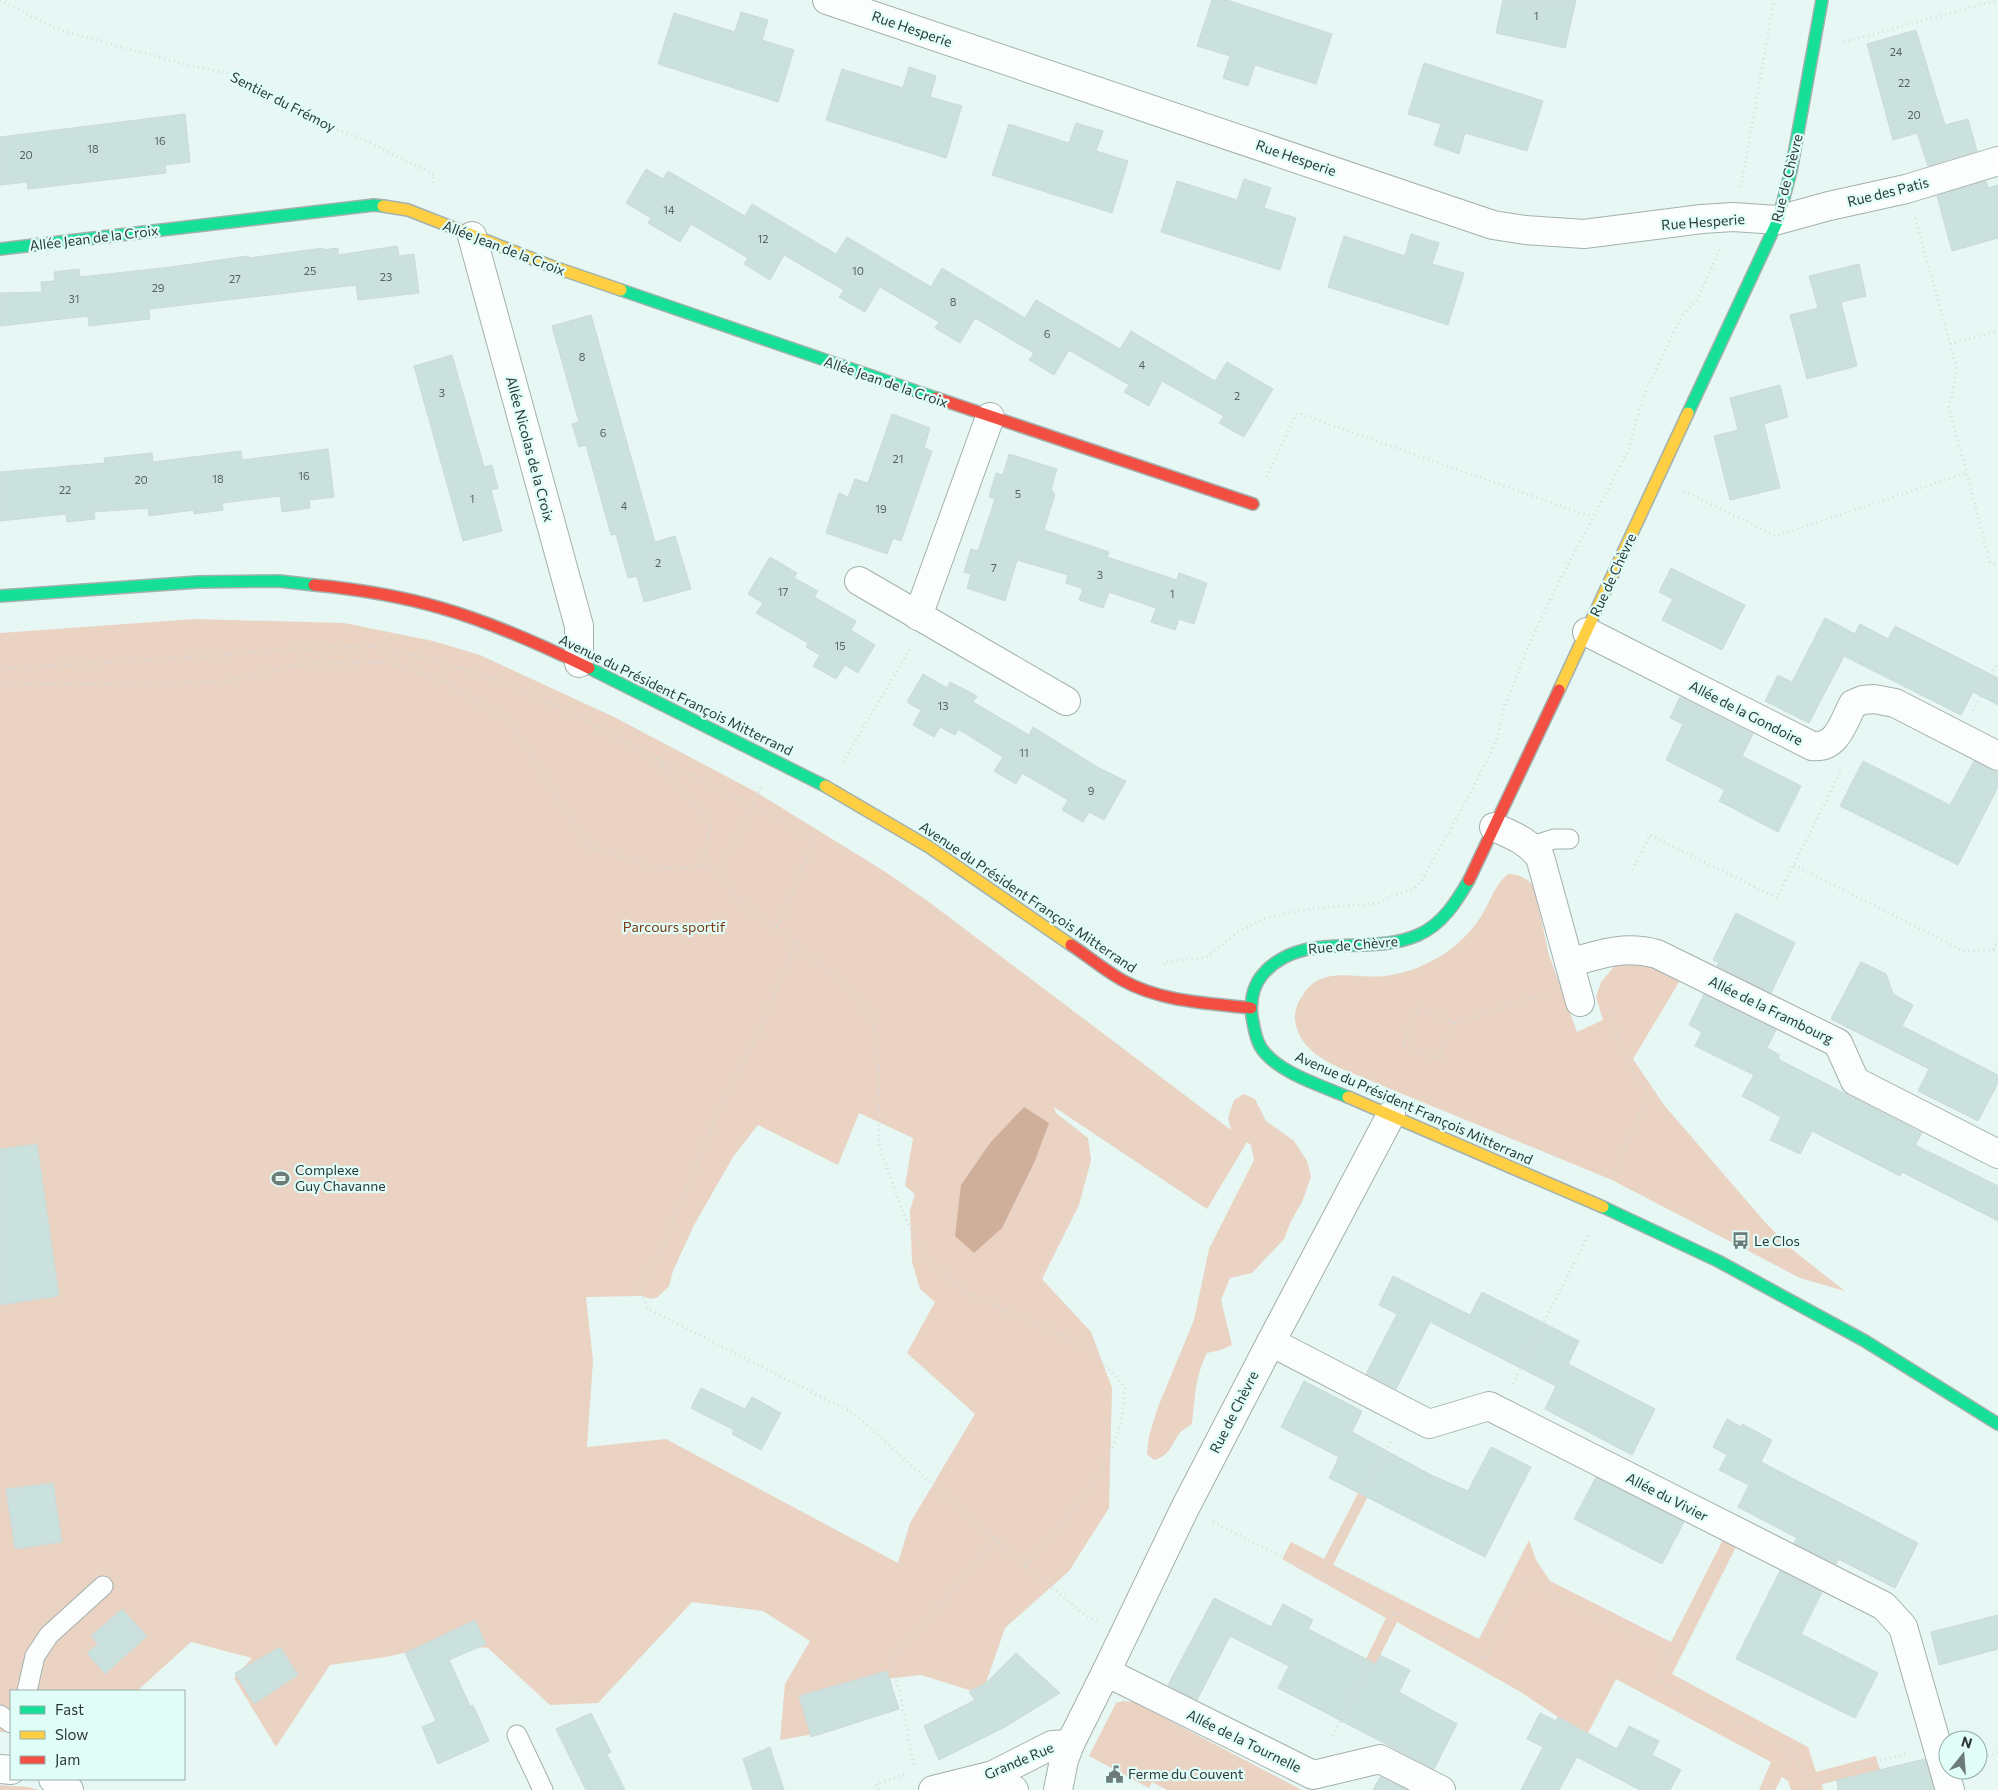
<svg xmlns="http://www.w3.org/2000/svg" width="1998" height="1790" viewBox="0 0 1998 1790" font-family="Commissioner,sans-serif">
  <rect width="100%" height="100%" fill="#e6f7f4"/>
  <g fill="#ead3c3" fill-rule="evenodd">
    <path d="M195 619 344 623 433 641 480 655 616 718 756 792 884 871 929 902 1231 1130 1228 1118 1234 1100 1244 1094 1255 1099 1266 1121 1294 1141 1307 1161 1311 1177 1302 1202 1291 1221 1284 1239 1252 1273 1230 1278 1221 1300 1232 1345 1221 1350 1207 1353C1195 1377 1195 1398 1192 1424 1187 1427 1182 1430 1179 1434 1171 1446 1169 1456 1154 1460L1147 1454 1149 1436 1158 1407 1194 1320 1209 1249 1254 1160 1251 1145 1247 1142 1207 1209 1054 1107 1056 1113 1088 1138 1091 1160 1079 1205 1042 1279 1091 1332 1112 1388 1109 1508 1069 1571 1005 1628 982 1694 921 1675 868 1681 814 1734 780 1740 785 1684 810 1641 763 1611 692 1602 598 1703 550 1705 488 1648 444 1644 386 1657 330 1665 276 1747 234 1678 252 1658 191 1642 137 1691H11V1732H0V633ZM859 1113 913 1138 905 1186 915 1194 910 1210 912 1262 920 1289 935 1302 907 1353 975 1414 910 1523 898 1563 666 1439 587 1447 593 1361 586 1297 642 1296 651 1299 658 1297 669 1286 673 1271 694 1225 733 1157 758 1125 838 1165Z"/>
    <path d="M1508 874C1519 874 1526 878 1534 886L1549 955 1577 1032 1603 1020 1596 997 1601 982 1618 962 1633 959 1682 977 1633 1059 1664 1105 1764 1221 1789 1247 1845 1291 1800 1278 1612 1180 1342 1069C1319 1058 1299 1047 1295 1020 1294 1011 1298 1001 1303 995 1323 962 1361 982 1391 975 1410 972 1428 964 1444 954 1459 944 1474 929 1483 913 1491 900 1495 884 1508 874Z"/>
    <polygon points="1381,1449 1390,1453 1333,1565 1479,1639 1529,1540 1536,1560 1550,1581 1671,1642 1724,1538 1737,1545 1672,1674 1808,1747 1816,1772 1876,1756 1880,1770 1822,1784 1823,1790 1791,1790 1788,1781 1782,1777 1775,1790 1759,1790 1771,1762 1616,1679 1588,1733 1558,1717 1519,1691 1397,1622 1357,1701 1337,1718 1386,1618 1282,1559 1291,1542 1324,1559"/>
    <polygon points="1123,1701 1134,1702 1302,1790 1167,1790 1152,1782 1149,1788 1089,1756 1116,1703"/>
    <polygon points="0,1785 28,1787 39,1790 0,1790"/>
  </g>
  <polygon fill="#cfae9a" points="1024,1107 1049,1123 1034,1163 1002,1228 974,1253 955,1236 961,1185 990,1143"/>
  <g fill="#cbe1de" stroke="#ccdad7">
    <polygon points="1212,0 1227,0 1332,34 1316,84 1255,65 1248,86 1223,78 1230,56 1197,46"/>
    <polygon points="1503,0 1576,0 1565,48 1496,33"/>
    <polygon points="741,12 768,20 762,40 794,50 778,102 658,64 674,13 735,32"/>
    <polygon points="1916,30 1945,125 1968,119 1977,151 1928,166 1917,133 1893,140 1867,44"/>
    <polygon points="1424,63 1543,101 1527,151 1465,133 1459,154 1434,145 1441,124 1408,114"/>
    <polygon points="909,67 936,76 930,97 962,106 946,158 826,120 842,69 903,88"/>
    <polygon points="185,114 190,162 165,165 166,173 28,189 27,182 0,185 0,137"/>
    <polygon points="1076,123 1103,131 1096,151 1128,161 1112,213 992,175 1009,124 1069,143"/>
    <polygon points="646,169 663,179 668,171 745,216 752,204 836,254 847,237 931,287 942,268 1025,318 1036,300 1120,349 1131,331 1215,381 1227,362 1273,389 1244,437 1219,423 1224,416 1162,381 1149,406 1124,392 1129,385 1069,350 1054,375 1029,360 1034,353 975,318 960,343 935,328 939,322 880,287 865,312 839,297 844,290 784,255 770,280 744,264 748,258 691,224 680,242 648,223 651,218 626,203"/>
    <polygon points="1244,179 1271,188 1264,208 1296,218 1280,270 1161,232 1177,181 1237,200"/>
    <polygon points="1986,181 1988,188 1998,185 1998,238 1952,251 1937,196"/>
    <polygon points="1411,234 1439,243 1432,264 1464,273 1448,325 1328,287 1344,236 1405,256"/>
    <polygon points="397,246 399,256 414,254 419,293 358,300 356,285 149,309 150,319 105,324 89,326 88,316 0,326 0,293 42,292 41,282 55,281 54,272 79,269 80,277 171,267 248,256 249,258 323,248 323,250 338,248 338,255"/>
    <polygon points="1859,264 1866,296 1841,302 1857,366 1807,379 1790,315 1818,308 1809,276"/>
    <polygon points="591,315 655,542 675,536 691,589 644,602 637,576 628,578 616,534 611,535 586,445 579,447 572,424 579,422 552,326"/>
    <polygon points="452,355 484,467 492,465 498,488 491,490 502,531 463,541 414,366"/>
    <polygon points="1780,385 1788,417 1764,424 1780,488 1730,500 1714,436 1738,430 1730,398"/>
    <polygon points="892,414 930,428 924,448 932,451 901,541 893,538 887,554 826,533 839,493 848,497 855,479 868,483"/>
    <polygon points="328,449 334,497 309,500 310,508 282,512 280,496 222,503 223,510 194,514 194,510 149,516 148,508 94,512 95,519 67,522 66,514 0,521 0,472 105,463 104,458 152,453 153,462 241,451 242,460"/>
    <polygon points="1009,454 1057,469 1051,489 1055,494 1044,530 1109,552 1107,557 1177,580 1179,573 1207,583 1194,624 1179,619 1175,630 1151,622 1156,608 1109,592 1103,608 1079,600 1083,589 1066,583 1068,575 1017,560 1005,601 967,588 971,574 964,572 971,549 978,551 995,499 989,497 996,473 1003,475"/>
    <polygon points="770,557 797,573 794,578 818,591 814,597 856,621 851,630 875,645 858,673 845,665 836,679 813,666 820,655 806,647 808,643 756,613 763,603 748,594"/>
    <polygon points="1671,568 1745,605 1722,650 1662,620 1673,599 1659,592"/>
    <polygon points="1825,618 1855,634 1860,624 1888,639 1895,626 1998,678 1998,705 1973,692 1961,715 1844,656 1809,723 1765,701 1778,675 1792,682"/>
    <polygon points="923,674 947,688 950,682 977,696 973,702 1029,735 1033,727 1099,768 1126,781 1104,820 1089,812 1083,822 1062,810 1068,800 1022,773 1016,784 994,771 1003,757 958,729 955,735 940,727 934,737 913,725 921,710 907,702"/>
    <polygon points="1680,697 1753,734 1742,756 1801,786 1778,832 1719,801 1725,790 1666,760 1683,724 1670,718"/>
    <polygon points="1863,761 1950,805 1974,761 1998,773 1998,787 1958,865 1840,806"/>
    <polygon points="1736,913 1795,943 1771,993 1717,966 1719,962 1713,960"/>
    <polygon points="1861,962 1886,974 1893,994 1913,1005 1902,1026 1998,1075 1998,1083 1978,1121 1918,1091 1929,1069 1831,1019"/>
    <polygon points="1704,994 1776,1030 1767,1048 1780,1055 1778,1059 1922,1133 1915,1145 1998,1186 1998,1221 1902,1172 1900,1176 1812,1131 1800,1154 1770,1140 1781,1117 1742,1096 1754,1075 1695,1046 1702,1032 1689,1025"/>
    <polygon points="37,1144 59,1296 0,1305 0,1149"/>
    <polygon points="1393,1276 1470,1315 1482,1292 1579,1341 1568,1364 1655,1409 1632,1455 1545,1409 1556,1386 1430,1322 1396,1389 1366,1374 1397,1314 1379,1305"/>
    <polygon points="1304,1381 1362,1411 1352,1432 1431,1475 1468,1491 1491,1447 1531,1467 1485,1557 1329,1478 1339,1457 1281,1427"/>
    <polygon points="701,1388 745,1409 752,1397 781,1413 761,1450 732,1434 734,1430 691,1408"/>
    <polygon points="1727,1419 1741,1427 1742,1424 1772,1440 1761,1462 1918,1543 1895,1588 1838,1559 1836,1564 1794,1543 1797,1538 1738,1507 1749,1485 1719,1470 1727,1455 1713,1447"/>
    <polygon points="1596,1477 1684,1522 1662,1564 1574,1519"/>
    <polygon points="53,1483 62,1542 15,1549 6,1489"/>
    <polygon points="1780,1571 1822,1592 1801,1634 1878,1673 1855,1718 1736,1659"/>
    <polygon points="1214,1598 1271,1627 1283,1604 1313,1620 1308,1629 1376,1664 1380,1655 1410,1670 1399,1692 1457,1724 1434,1769 1278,1688 1289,1666 1230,1636 1197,1700 1168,1685"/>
    <polygon points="122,1609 147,1636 105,1674 87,1653 98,1644 91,1636"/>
    <polygon points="1998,1615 1998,1649 1939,1665 1931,1632"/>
    <polygon points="475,1620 486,1644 449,1660 470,1706 473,1705 489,1741 438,1764 422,1727 436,1721 405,1653"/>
    <polygon points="280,1647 298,1675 254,1704 235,1673"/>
    <polygon points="1016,1653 1060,1693 1005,1727 939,1760 924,1726 975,1700 969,1692 987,1682"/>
    <polygon points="887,1671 899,1709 811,1737 799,1696"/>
    <polygon points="591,1713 611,1752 607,1754 625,1790 586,1790 556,1729"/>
    <polygon points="1540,1713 1556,1721 1558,1717 1617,1749 1629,1726 1659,1741 1652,1755 1681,1770 1670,1790 1640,1790 1577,1757 1559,1790 1521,1790 1543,1747 1527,1739"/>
    <polygon points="770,1747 784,1790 753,1790 743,1759"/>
    <polygon points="1925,1759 1934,1790 1838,1790 1837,1780"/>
    <polygon points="1380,1777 1407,1790 1373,1790"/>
  </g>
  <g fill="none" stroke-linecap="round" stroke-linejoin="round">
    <defs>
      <g id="lane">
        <polyline points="1532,846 1554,839 1569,839"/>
        <polyline points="27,1691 35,1656 49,1635 103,1586"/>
        <polyline points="0,1715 11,1723"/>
        <polyline points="517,1735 543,1790"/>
      </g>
      <g id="street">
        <polyline points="827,0 1493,225 1525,230 1584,234 1702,219 1733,217 1778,220 1829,206 1906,189 1998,161"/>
        <polyline points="472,236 579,626 579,663"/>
        <polyline points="859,581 1066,701"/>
        <polyline points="918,616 990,417"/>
        <path d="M1587 632 1812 746C1837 749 1843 723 1853 704L1863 700 1874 699 1895 703 1998 756"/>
        <path d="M1494 827C1514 836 1526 840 1540 857L1580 1002"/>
        <path d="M1569 963C1601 954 1624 945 1657 954L1838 1043 1855 1081 1998 1154"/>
        <polyline points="1271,1342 1429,1424 1489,1406 1884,1606 1903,1627 1950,1790"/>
        <polyline points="1106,1672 1313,1775 1380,1759 1441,1790"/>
        <polyline points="0,1769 11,1770"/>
        <polyline points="53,1779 69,1790"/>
        <polyline points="971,1781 1014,1790"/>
        <polyline points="933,1790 993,1775 1052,1745 1070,1744"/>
        <polyline points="1058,1790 1064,1760 1070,1744 1106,1672 1185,1508 1271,1342 1391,1115"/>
      </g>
      <g id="fast">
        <polyline points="0,249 374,205 383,206"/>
        <polyline points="621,290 936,398"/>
        <polyline points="1688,413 1778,220 1791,171 1822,0"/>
        <polyline points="0,596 198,582 279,581 314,585"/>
        <polyline points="589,668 825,786"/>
        <path d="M1348 1097C1322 1086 1275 1072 1260 1046 1255 1037 1254 1027 1252 1017 1250 1001 1252 987 1263 974 1302 929 1369 957 1418 935 1442 925 1457 901 1469 880"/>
        <polyline points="1603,1207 1718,1261 1865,1341 1998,1424"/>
      </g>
      <g id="slow">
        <polyline points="383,206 408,210 551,266 621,290"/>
        <polyline points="1559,690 1688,413"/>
        <polyline points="825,786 929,847 1071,945"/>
        <polyline points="1348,1097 1603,1207"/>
      </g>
      <g id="jam">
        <polyline points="936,398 1253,504"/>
        <path d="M314 585C356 589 400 596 441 608 490 622 542 645 589 668"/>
        <polyline points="1469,880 1559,690"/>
        <path d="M1071 945C1088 956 1104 970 1122 980 1161 1002 1208 1003 1251 1008"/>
      </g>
    </defs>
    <use href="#lane" stroke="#a3b1ae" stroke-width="21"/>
    <use href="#street" stroke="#a3b1ae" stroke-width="30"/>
    <use href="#fast" stroke="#a3b1ae" stroke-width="14"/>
    <use href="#slow" stroke="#a3b1ae" stroke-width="14"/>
    <use href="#jam" stroke="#a3b1ae" stroke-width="14"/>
    <g stroke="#d8dedc" stroke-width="3" stroke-dasharray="1 4" stroke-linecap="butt">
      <polyline points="0,0 57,29 184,64 236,75 245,85 327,126 360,138 435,175 431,187"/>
      <polyline points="1844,42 1998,0"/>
      <polyline points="1741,187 1774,0"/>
      <polyline points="1915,218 1957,369 1949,407 1990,562 1998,566"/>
      <polyline points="1950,344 1998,331"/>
      <polyline points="1266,477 1297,413 1592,517"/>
      <polyline points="1684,491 1776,536 1966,473"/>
      <polyline points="0,669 213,656 290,649 380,646 488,676 574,714 655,758 710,824 703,866 720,872"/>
      <polyline points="0,685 220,682 302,664 387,662 442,680 509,721 587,846 661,869 703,866"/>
      <polyline points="1973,711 1998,662"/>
      <polyline points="657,759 752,805 814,839 777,928"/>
      <polyline points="843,762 911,647"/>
      <path d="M761 787 720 872 739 902 777 928 856 994 874 1021 878 1065 879 1145 903 1213 925 1256 965 1292 1088 1347 1125 1387C1123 1400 1123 1416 1119 1429 1103 1482 1060 1525 1025 1566L994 1539 972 1568 891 1661 901 1698 914 1766"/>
      <polyline points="1794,865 1964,951 1998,950"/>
      <polyline points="1632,870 1650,835 1777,898 1840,773"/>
      <polyline points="795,943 759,1033 722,1103 659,1256 639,1287 648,1309 853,1413 994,1539"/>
      <polyline points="1993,950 1998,941"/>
      <polyline points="1164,965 1165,962 1205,958 1241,930 1263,919 1308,909 1378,903 1392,896 1412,890 1422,880 1469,796 1497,740 1504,708 1526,652 1551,597 1628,451 1643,397 1681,317 1697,300 1721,247"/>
      <polyline points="1610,1009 1623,1053 1648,1094 1612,1180"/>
      <polyline points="1455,1023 1438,1059 1403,1044 1420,1007 1455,1023 1546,993"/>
      <polyline points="1513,1384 1589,1233"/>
      <polyline points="1213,1522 1485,1659 1526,1579 1670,1653"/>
      <polyline points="1722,1557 1656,1680 1792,1749"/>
      <polyline points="1025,1566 1084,1614 1098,1622"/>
      <polyline points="1321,1576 1392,1439"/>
      <polyline points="1333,1736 1394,1613"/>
      <polyline points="1978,1758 1998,1753"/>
      <polyline points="878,1790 876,1784 906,1774"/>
      <polyline points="1770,1790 1792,1749 1807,1781"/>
      <polyline points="1809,1790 1807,1781 1908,1753"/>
    </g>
    <use href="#lane" stroke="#fbfefd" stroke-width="19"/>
    <use href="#street" stroke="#fbfefd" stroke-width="28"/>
    <use href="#fast" stroke="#16e098" stroke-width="11"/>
    <use href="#slow" stroke="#ffcf43" stroke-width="11"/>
    <use href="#jam" stroke="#f24e42" stroke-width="11"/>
  </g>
  <defs>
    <symbol id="stadium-bare" viewBox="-9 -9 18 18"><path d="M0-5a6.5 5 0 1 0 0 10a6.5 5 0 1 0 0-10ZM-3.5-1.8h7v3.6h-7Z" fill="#6e7c79" stroke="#e0fdf8" stroke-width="2.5" paint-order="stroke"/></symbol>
    <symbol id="bus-bare" viewBox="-9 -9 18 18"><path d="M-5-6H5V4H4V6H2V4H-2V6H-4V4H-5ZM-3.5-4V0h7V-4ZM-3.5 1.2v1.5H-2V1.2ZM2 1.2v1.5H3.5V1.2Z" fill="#6e7c79" stroke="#e0fdf8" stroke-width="2.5" paint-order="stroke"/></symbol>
    <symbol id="civic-bare" viewBox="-9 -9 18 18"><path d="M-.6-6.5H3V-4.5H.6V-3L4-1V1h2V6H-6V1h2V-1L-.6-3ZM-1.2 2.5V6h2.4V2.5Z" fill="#6e7c79" stroke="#e0fdf8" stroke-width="2.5" paint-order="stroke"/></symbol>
  </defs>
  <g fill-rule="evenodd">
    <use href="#stadium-bare" x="268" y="1166" width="25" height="25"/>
    <use href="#bus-bare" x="1728" y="1228" width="25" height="25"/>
    <use href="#civic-bare" x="1102" y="1762" width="25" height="25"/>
  </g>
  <g text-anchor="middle" stroke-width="4.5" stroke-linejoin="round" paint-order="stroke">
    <g font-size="11" fill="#556462">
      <text x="1536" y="20">1</text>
      <text x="1896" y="56">24</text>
      <text x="1904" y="87">22</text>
      <text x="1914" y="119">20</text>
      <text x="160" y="145">16</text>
      <text x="93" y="153">18</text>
      <text x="26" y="159">20</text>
      <text x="669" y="214">14</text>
      <text x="763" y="243">12</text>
      <text x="310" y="275">25</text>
      <text x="858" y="275">10</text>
      <text x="386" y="281">23</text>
      <text x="235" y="283">27</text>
      <text x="158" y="292">29</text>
      <text x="74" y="303">31</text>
      <text x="953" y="306">8</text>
      <text x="1047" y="338">6</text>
      <text x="582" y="361">8</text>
      <text x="1142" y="369">4</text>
      <text x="442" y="397">3</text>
      <text x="1237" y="400">2</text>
      <text x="603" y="437">6</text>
      <text x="898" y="463">21</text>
      <text x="304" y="480">16</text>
      <text x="218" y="483">18</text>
      <text x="141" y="484">20</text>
      <text x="65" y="494">22</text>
      <text x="1018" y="498">5</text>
      <text x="472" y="503">1</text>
      <text x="624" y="510">4</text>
      <text x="881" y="513">19</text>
      <text x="658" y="567">2</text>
      <text x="994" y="572">7</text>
      <text x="1100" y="579">3</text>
      <text x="783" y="596">17</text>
      <text x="1172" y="598">1</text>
      <text x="840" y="650">15</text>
      <text x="943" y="710">13</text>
      <text x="1024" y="757">11</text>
      <text x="1091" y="795">9</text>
    </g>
    <g font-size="14" fill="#2d3937" stroke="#e0fdf8">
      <text transform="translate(912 29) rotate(19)" y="5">Rue Hesperie</text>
      <text transform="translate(283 102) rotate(27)" y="5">Sentier du Frémoy</text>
      <text transform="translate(1296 158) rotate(19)" y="5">Rue Hesperie</text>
      <text transform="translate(1787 178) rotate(-76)" y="5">Rue de Chèvre</text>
      <text transform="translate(1888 192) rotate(-14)" y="5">Rue des Patis</text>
      <text transform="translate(1703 222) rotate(-4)" y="5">Rue Hesperie</text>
      <text transform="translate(94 238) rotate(-7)" y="5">Allée Jean de la Croix</text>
      <text transform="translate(504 248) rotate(21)" y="5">Allée Jean de la Croix</text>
      <text transform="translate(886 382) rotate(19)" y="5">Allée Jean de la Croix</text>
      <text transform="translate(530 449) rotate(75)" y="5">Allée Nicolas de la Croix</text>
      <text transform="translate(1613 575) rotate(-65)" y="5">Rue de Chèvre</text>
      <text transform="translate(676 695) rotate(26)" y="5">Avenue du Président François Mitterrand</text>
      <text transform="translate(1746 713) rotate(27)" y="5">Allée de la Gondoire</text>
      <text transform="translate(1028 897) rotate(34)" y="5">Avenue du Président François Mitterrand</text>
      <text transform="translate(1353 945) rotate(-5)" y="5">Rue de Chèvre</text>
      <text transform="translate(1771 1010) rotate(26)" y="5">Allée de la Frambourg</text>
      <text transform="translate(1414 1108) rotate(24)" y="5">Avenue du Président François Mitterrand</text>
      <text transform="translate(1234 1412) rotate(-63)" y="5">Rue de Chèvre</text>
      <text transform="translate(1667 1497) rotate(27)" y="5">Allée du Vivier</text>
      <text transform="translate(1244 1741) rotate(26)" y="5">Allée de la Tournelle</text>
      <text transform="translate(1019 1761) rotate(-23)" y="5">Grande Rue</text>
    </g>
    <g font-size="14" fill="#7d3910" stroke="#e0fdf8">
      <text x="674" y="932">Parcours sportif</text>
    </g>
    <g font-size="14" fill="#2d3937" stroke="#e0fdf8" text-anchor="start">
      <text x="295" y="1175">Complexe<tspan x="295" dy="16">Guy Chavanne</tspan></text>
      <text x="1754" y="1246">Le Clos</text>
      <text x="1128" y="1779">Ferme du Couvent</text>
    </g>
  </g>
  <rect x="10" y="1690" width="175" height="90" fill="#e0fdf8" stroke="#98afab"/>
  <rect x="20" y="1706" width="25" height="8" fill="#16e098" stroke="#98afab"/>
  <text x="55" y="1715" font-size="15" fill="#2d3937">Fast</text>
  <rect x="20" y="1731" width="25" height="8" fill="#ffcf43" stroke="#98afab"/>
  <text x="55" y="1740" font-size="15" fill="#2d3937">Slow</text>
  <rect x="20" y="1756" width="25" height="8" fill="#f24e42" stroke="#98afab"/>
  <text x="55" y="1765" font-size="15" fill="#2d3937">Jam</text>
  <g transform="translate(1963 1755) rotate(17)"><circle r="24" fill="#e0fdf8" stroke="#98afab"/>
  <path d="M0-4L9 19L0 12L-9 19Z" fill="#6e7c79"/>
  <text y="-8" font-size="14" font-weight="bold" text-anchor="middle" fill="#2d3937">N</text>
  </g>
</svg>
